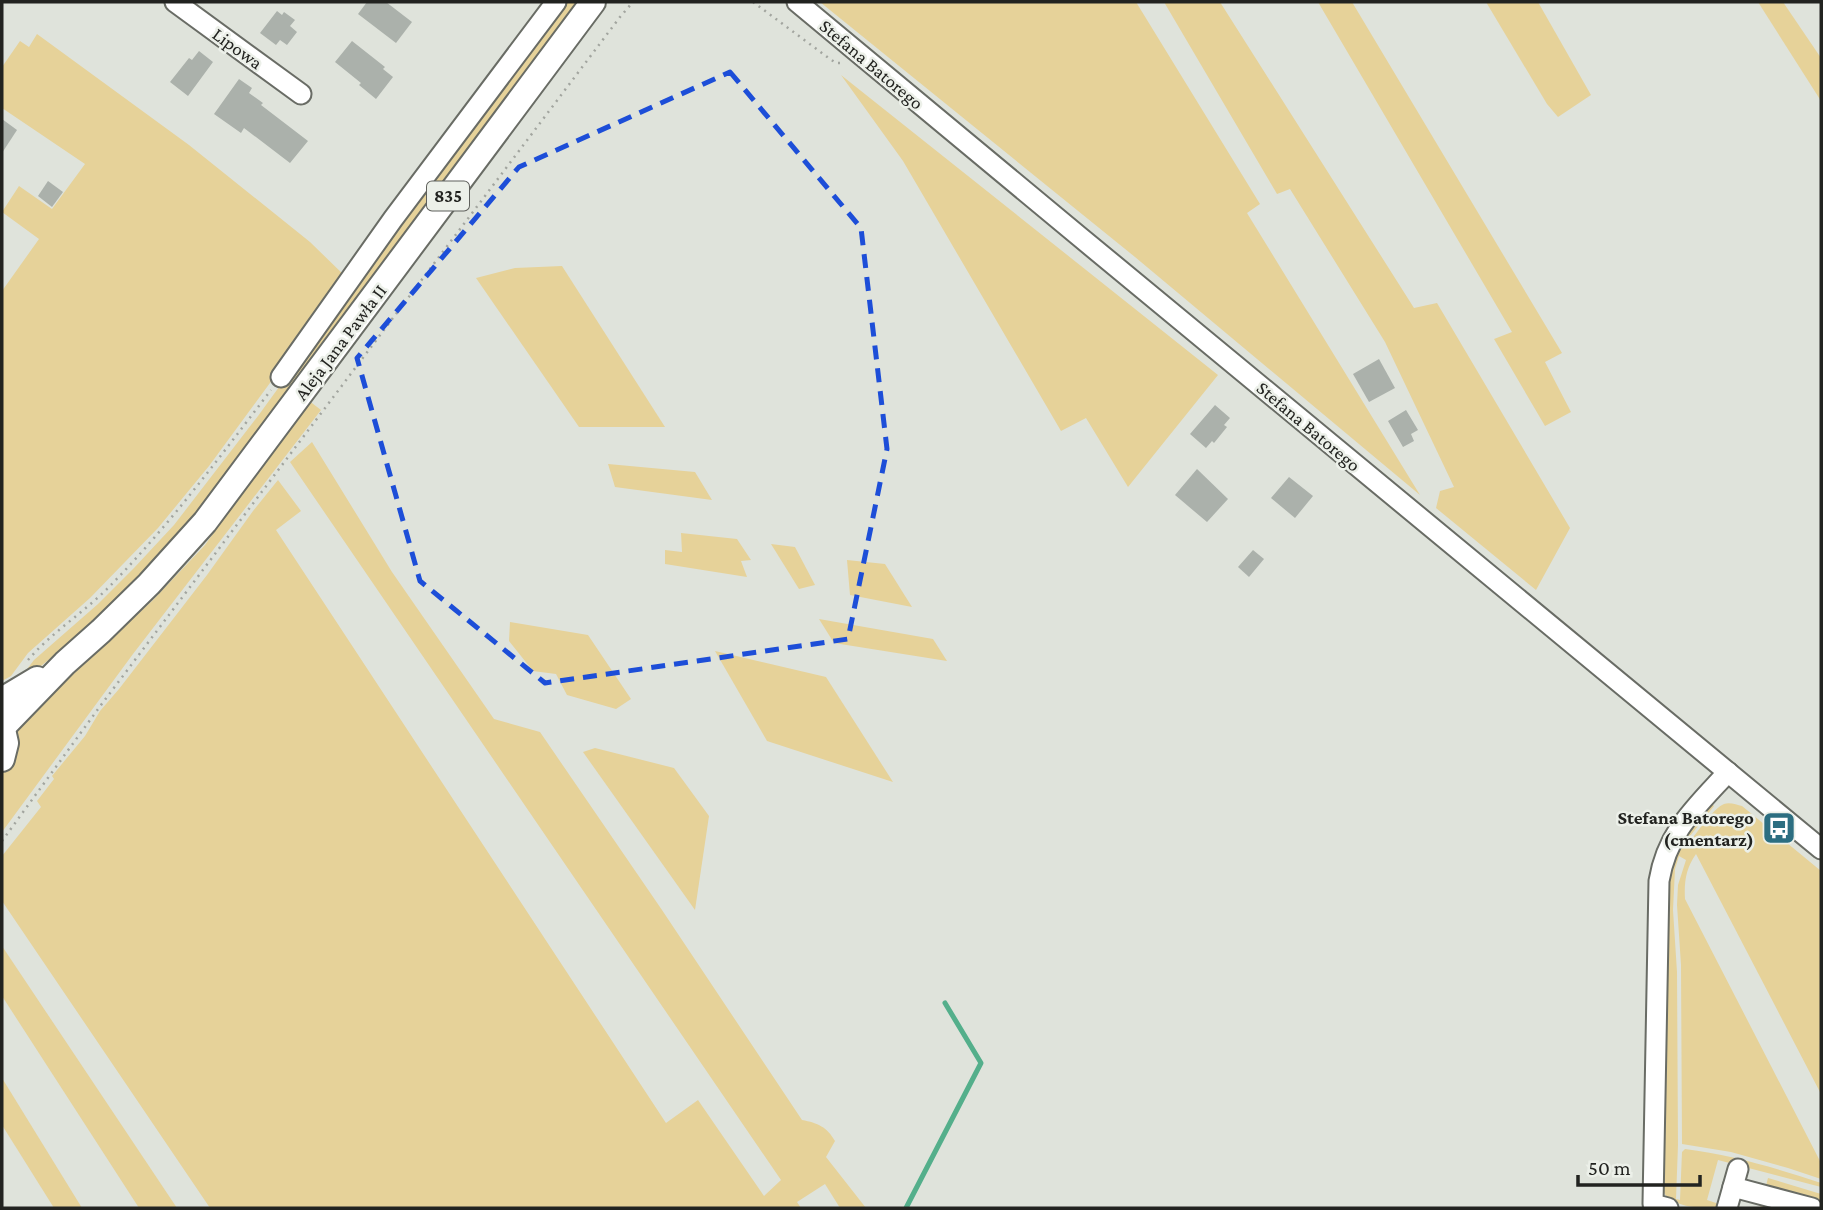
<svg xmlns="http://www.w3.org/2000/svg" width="1823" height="1210" viewBox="0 0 1823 1210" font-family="'Crimson Pro',serif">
  <rect width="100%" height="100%" fill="#dfe3db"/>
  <g fill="#e6d299">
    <polygon points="563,2 577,2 188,525 150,569 79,635 19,684 18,681 34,660 98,604 134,568 174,525 258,416 435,172"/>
    <polygon points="820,2 1136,2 1260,204 1247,213 1420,495 1135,257"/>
    <polygon points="1164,2 1220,2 1414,308 1437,303 1570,528 1536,590 1436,508 1440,491 1454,487 1385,342 1290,189 1277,194"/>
    <polygon points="1318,2 1352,2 1562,353 1545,362 1571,412 1545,426 1494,339 1512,332"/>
    <polygon points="1486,2 1538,2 1591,95 1558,117 1547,104"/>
    <polygon points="1758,2 1783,2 1821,58 1821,101"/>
    <polygon points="37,34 189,145 310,242 347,278 209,466 158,528 90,598 28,653 11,676 2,681 2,291 39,239 2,212 19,186 52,209 85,164 2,108 2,67 20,41 29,47"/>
    <polygon points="841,75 1218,375 1128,487 1086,418 1061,431 903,161"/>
    <polygon points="562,266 665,427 579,427 476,278 515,268"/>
    <polygon points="308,400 321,410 133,654 2,832 2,773 10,760 13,730 153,600 205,545"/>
    <path d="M312 442 392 572 494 719 540 732 662 910 802 1120C818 1123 827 1127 835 1141L826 1157 866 1208H840L825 1184 797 1202 801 1208H210L2 901V856L41 807 37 801 54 779 52 776 85 736 100 711 119 689 207 575 253 511 278 480 301 511 276 530 666 1123 698 1100 764 1196 781 1180 290 462Z"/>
    <polygon points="608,464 695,472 712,500 615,487"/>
    <polygon points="681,533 737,539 751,560 741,561 747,577 665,564 665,550 682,552"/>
    <polygon points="771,544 795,547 815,585 799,589"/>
    <polygon points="847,560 885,564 912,607 850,595"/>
    <polygon points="819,619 933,639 947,661 834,643"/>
    <polygon points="510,622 588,635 631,699 616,709 567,695 556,674 533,671 509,641"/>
    <polygon points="715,651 826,677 893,782 767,741"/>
    <polygon points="595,748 674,768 709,816 695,910 583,752"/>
    <path d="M1711 803 1714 806 1686 841 1689 846 1693 843 1691 840C1698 831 1714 808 1724 804 1730 802 1737 805 1742 806L1821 871V1094L1696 854C1686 868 1684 882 1685 899L1821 1163V1179L1788 1168 1731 1152 1682 1144 1681 965 1677 905 1678 885 1686 860 1679 856 1675 869 1673 910 1677 972 1678 1145 1676 1199 1680 1200 1682 1152 1685 1149C1732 1155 1776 1168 1821 1183V1187L1718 1160 1707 1200 1719 1204 1718 1208C1700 1208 1669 1208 1662 1189L1665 892 1679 842Z"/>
    <polygon points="2,946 177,1208 139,1208 2,996"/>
    <polygon points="2,1078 82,1208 54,1208 2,1125"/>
    <polygon points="1768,1178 1821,1194 1821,1208 1760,1208"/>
  </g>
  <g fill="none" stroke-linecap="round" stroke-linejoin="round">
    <polyline stroke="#54af8b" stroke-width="5" points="906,1208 981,1063 945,1003"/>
  </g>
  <g fill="#abb1ab">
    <polygon points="367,2 386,2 412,22 396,43 358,14"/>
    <polygon points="277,11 282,15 284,12 295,20 290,26 297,32 287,45 280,40 276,45 260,33"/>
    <polygon points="352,41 385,67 383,69 393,77 376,99 359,85 361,83 335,62"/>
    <polygon points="199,51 213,62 188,96 170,82 189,58 192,60"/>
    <polygon points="239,79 252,88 249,93 263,103 261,105 308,141 290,163 244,128 241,133 214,114"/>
    <polygon points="2,119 17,130 2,153"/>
    <polygon points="48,181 63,192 52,207 38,196"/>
    <polygon points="1379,359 1395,388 1369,402 1353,374"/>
    <polygon points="1215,405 1230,418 1224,425 1227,427 1214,443 1212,441 1206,448 1190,434"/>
    <polygon points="1406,410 1418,430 1411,434 1414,441 1403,447 1388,421"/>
    <polygon points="1197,469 1228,499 1207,522 1175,495"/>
    <polygon points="1289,477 1313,496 1295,518 1271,498"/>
    <polygon points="1253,550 1264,559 1249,577 1238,567"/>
  </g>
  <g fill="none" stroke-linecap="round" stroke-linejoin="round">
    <defs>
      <g id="minor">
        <polyline points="175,2 301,94"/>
        <polyline points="797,2 1080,237 1821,849"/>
        <polyline points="281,377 393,219 556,2"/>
        <polyline points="1733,1187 1812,1208"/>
        <path d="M1668 1208 1653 1204 1659 881C1667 832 1696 807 1728 772"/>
        <polyline points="1727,1208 1738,1169"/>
      </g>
      <g id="major">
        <polyline points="2,700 37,679"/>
        <polyline points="2,725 6,743 2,759"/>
        <polyline points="3,727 65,663 101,631 149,584 205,522 593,2"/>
      </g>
    </defs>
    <use href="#minor" stroke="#696c65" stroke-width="23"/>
    <use href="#major" stroke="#696c65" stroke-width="28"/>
    <g stroke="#a2a59f" stroke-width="2.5" stroke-dasharray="2 5" stroke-linecap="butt">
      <polyline points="753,2 830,59 836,63 841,63"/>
      <path d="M28 660C51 633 83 613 108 588 168 527 219 458 271 390"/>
      <polyline points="2,841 101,705 620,17 633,2"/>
    </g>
    <use href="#minor" stroke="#fff" stroke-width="19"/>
    <use href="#major" stroke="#fff" stroke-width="24"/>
  </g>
  <path fill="none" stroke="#1d4ed8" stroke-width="5" stroke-dasharray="14 9" stroke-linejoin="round" d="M730 72 861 228 887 449 848 639 545 683 420 581 357 358 519 167Z"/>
  <defs>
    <symbol id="bus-square" viewBox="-11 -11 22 22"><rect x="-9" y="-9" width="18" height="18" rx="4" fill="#2c6e81" stroke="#ecf0e9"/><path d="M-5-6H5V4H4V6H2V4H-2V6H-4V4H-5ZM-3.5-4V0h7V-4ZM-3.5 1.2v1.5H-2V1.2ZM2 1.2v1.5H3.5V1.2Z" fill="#fff"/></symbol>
  </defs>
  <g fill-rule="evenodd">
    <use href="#bus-square" x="1760" y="809" width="38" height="38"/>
  </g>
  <g text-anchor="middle" stroke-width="5" stroke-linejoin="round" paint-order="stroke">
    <rect fill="#ecf0e9" stroke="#5f605c" stroke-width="2" x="427" y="181.5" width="42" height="29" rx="5"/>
    <g font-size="18" font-weight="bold" fill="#222320">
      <text x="448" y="202">835</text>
    </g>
    <g font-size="19" fill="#222320" stroke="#ecf0e9">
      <text transform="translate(238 48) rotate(36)" y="7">Lipowa</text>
      <text transform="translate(872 64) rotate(40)" y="7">Stefana Batorego</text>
      <text transform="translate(340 342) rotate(-53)" y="7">Aleja Jana Pawła II</text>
      <text transform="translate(1309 426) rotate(40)" y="7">Stefana Batorego</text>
    </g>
    <g font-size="19" font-weight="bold" fill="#222320" stroke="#ecf0e9" text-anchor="end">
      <text x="1754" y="824">Stefana Batorego<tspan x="1754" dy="22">(cmentarz)</tspan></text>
    </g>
  </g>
  <rect width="1823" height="1210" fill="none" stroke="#222320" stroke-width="7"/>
  <path d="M1578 1175v10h122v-10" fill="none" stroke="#222320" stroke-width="3.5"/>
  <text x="1588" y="1175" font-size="21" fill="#222320" stroke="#ecf0e9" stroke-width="5" paint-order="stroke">50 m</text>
</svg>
